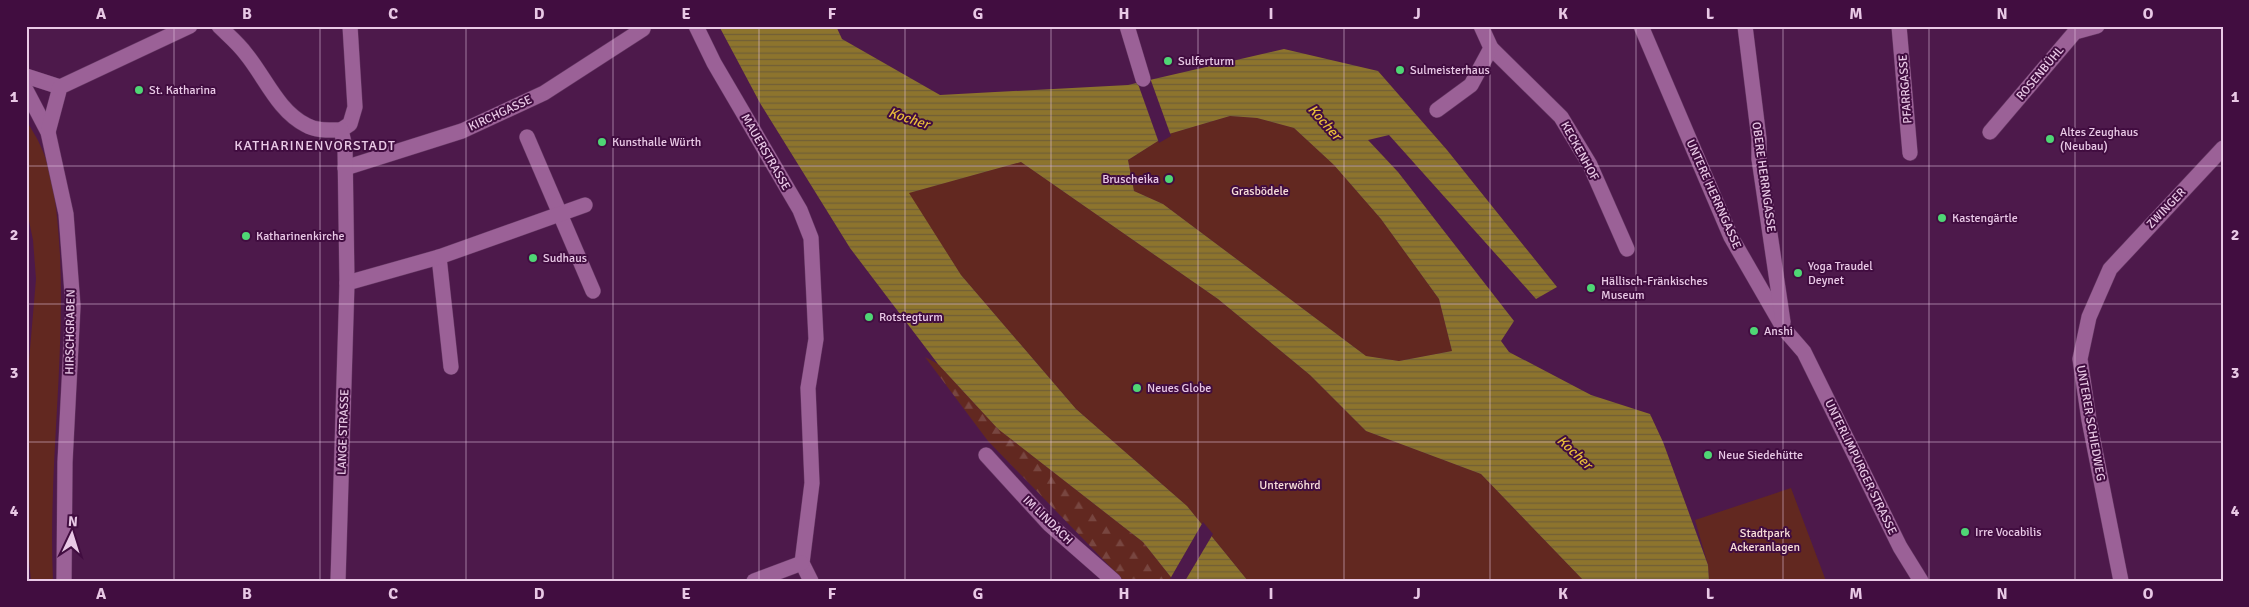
<svg xmlns="http://www.w3.org/2000/svg" width="2249" height="607" viewBox="0 0 2249 607" font-family="Signika,sans-serif">
  <defs>
    <pattern id="forest-firs" width="22" height="20" patternUnits="userSpaceOnUse" patternTransform="scale(1.25)"><rect width="22" height="20" fill="#622820"/><path d="M5 1l3.5 6h-7zM16 11l3.5 6h-7z" fill="#784640"/></pattern>
    <pattern id="water-rules" width="6" height="5" patternUnits="userSpaceOnUse" patternTransform="scale(1.25)"><rect width="6" height="5" fill="#8d742d"/><path d="M0 2.5h6" fill="none" stroke="#715e37"/></pattern>
  </defs>
  <rect width="100%" height="100%" fill="#4d194b"/>
  <g fill="#622820">
    <polygon points="1230,116 1257,118 1294,128 1334,165 1381,219 1439,299 1452,351 1399,361 1366,356 1163,204 1134,191 1128,160 1169,134"/>
    <path d="M26 120C31 129 37 137 41 147 55 176 58 223 60 255 65 364 48 472 53 581H31L26 528V396L36 279 33 240 26 207Z"/>
    <polygon points="1021,162 1218,299 1310,375 1366,431 1481,474 1584,581 1248,581 1187,506 1076,409 961,275 908,193"/>
    <polygon points="1791,488 1826,581 1709,581 1708,565 1695,520"/>
  </g>
  <polygon fill="url(#forest-firs)" points="925,357 938,364 998,429 1143,542 1174,581 1124,581 988,441"/>
  <path fill="url(#water-rules)" fill-rule="evenodd" d="M719 26H836L842 39 940 95 1128 85 1284 49 1378 71 1447 150 1557 287 1536 299 1389 135 1368 140 1398 172 1514 321 1501 341 1509 352 1591 395 1650 414 1663 442 1708 565 1709 581H1584L1481 474 1366 431 1310 375 1218 299 1021 162 909 193 961 275 1076 409 1187 506 1248 581H1174L1143 542 998 429 938 364 850 248 760 103ZM1230 116 1257 118 1294 128 1334 165 1381 219 1439 299 1452 351 1399 361 1366 356 1163 204 1134 191 1128 160 1169 134Z"/>
  <g fill="#4d194b">
    <polygon points="1150,78 1171,136 1159,143 1137,81"/>
    <polygon points="1203,522 1213,534 1185,581 1171,581 1170,579"/>
  </g>
  <g fill="none" stroke-linecap="round" stroke-linejoin="round">
    <defs>
      <g id="minor">
        <path d="M219 26C228 35 239 44 246 54 265 77 278 111 306 125 316 131 329 130 341 130"/>
        <polyline points="696,26 714,63 800,210 811,238 816,339 808,388 812,483 802,563 811,581"/>
        <polyline points="1127,26 1143,79"/>
        <polyline points="1641,26 1731,237 1784,329 1804,352 1900,547 1921,581"/>
        <polyline points="1745,26 1759,139 1759,159 1783,322"/>
        <polyline points="1899,26 1910,153"/>
        <polyline points="1491,48 1561,117 1590,165 1627,249"/>
        <polyline points="26,76 60,87"/>
        <polyline points="26,90 48,132 66,214 73,306 65,462 64,581"/>
        <polyline points="1437,110 1471,85 1491,48 1481,26"/>
        <polyline points="341,130 350,124 355,107 350,26"/>
        <polyline points="48,132 60,87 190,26"/>
        <polyline points="1990,132 2075,32 2097,26"/>
        <polyline points="527,137 593,291"/>
        <polyline points="345,168 462,131 544,93 643,29"/>
        <polyline points="439,257 451,367"/>
        <polyline points="347,283 439,257 585,205"/>
        <polyline points="986,455 1049,524 1114,581"/>
        <polyline points="338,581 347,283 345,147 341,130"/>
        <polyline points="754,581 802,563"/>
        <polyline points="2121,581 2089,420 2080,359 2089,317 2110,269 2223,148"/>
      </g>
    </defs>
    <use href="#minor" stroke="#653863" stroke-width="16"/>
    <use href="#minor" stroke="#9b6197" stroke-width="15"/>
  </g>
  <path fill="none" stroke="#e9c9e6" stroke-width="1" stroke-opacity="0.55" d="M174 26V581M320 26V581M466 26V581M613 26V581M759 26V581M905 26V581M1051 26V581M1198 26V581M1344 26V581M1490 26V581M1636 26V581M1783 26V581M1929 26V581M2075 26V581M26 166H2223M26 304H2223M26 442H2223"/>
  <g fill="#4fd675" stroke="#410d40" stroke-width="2">
    <circle cx="1168" cy="61" r="5"/>
    <circle cx="1400" cy="70" r="5"/>
    <circle cx="139" cy="90" r="5"/>
    <circle cx="2050" cy="139" r="5"/>
    <circle cx="602" cy="142" r="5"/>
    <circle cx="1169" cy="179" r="5"/>
    <circle cx="1942" cy="218" r="5"/>
    <circle cx="246" cy="236" r="5"/>
    <circle cx="533" cy="258" r="5"/>
    <circle cx="1798" cy="273" r="5"/>
    <circle cx="1591" cy="288" r="5"/>
    <circle cx="869" cy="317" r="5"/>
    <circle cx="1754" cy="331" r="5"/>
    <circle cx="1137" cy="388" r="5"/>
    <circle cx="1708" cy="455" r="5"/>
    <circle cx="1965" cy="532" r="5"/>
  </g>
  <g text-anchor="middle" stroke-width="4" stroke-linejoin="round" paint-order="stroke">
    <g font-size="12" fill="#e9c9e6" stroke="#410d40" text-anchor="start">
      <text x="1178" y="65">Sulferturm</text>
      <text x="1410" y="74">Sulmeisterhaus</text>
      <text x="149" y="94">St. Katharina</text>
      <text x="2060" y="136">Altes Zeughaus<tspan x="2060" dy="14">(Neubau)</tspan></text>
      <text x="612" y="146">Kunsthalle Würth</text>
      <text x="1159" y="183" text-anchor="end">Bruscheika</text>
      <text x="1952" y="222">Kastengärtle</text>
      <text x="256" y="240">Katharinenkirche</text>
      <text x="543" y="262">Sudhaus</text>
      <text x="1808" y="270">Yoga Traudel<tspan x="1808" dy="14">Deynet</tspan></text>
      <text x="1601" y="285">Hällisch-Fränkisches<tspan x="1601" dy="14">Museum</tspan></text>
      <text x="879" y="321">Rotstegturm</text>
      <text x="1764" y="335">Anshi</text>
      <text x="1147" y="392">Neues Globe</text>
      <text x="1718" y="459">Neue Siedehütte</text>
      <text x="1975" y="536">Irre Vocabilis</text>
    </g>
    <g font-size="12" fill="#e9c9e6" stroke="#410d40">
      <text transform="translate(2040 73) rotate(-50)" y="4">ROSENBÜHL</text>
      <text transform="translate(1905 89) rotate(-94)" y="4">PFARRGASSE</text>
      <text transform="translate(500 113) rotate(-25)" y="4">KIRCHGASSE</text>
      <text transform="translate(1580 151) rotate(61)" y="4">KECKENHOF</text>
      <text transform="translate(766 152) rotate(60)" y="4">MAUERSTRASSE</text>
      <text transform="translate(1764 177) rotate(82)" y="4">OBERE HERRNGASSE</text>
      <text transform="translate(1714 194) rotate(66)" y="4">UNTERE HERRNGASSE</text>
      <text transform="translate(2166 208) rotate(-46)" y="4">ZWINGER</text>
      <text transform="translate(70 332) rotate(-89)" y="4">HIRSCHGRABEN</text>
      <text transform="translate(2091 423) rotate(80)" y="4">UNTERER SCHIEDWEG</text>
      <text transform="translate(343 432) rotate(-88)" y="4">LANGE STRASSE</text>
      <text transform="translate(1861 467) rotate(64)" y="4">UNTERLIMPURGER STRASSE</text>
      <text transform="translate(1048 520) rotate(44)" y="4">IM LINDACH</text>
    </g>
    <g font-size="12" fill="#f8ded9" stroke="#410d40">
      <text x="1260" y="195">Grasbödele</text>
      <text x="1290" y="489">Unterwöhrd</text>
      <text x="1765" y="537">Stadtpark<tspan x="1765" dy="14">Ackeranlagen</tspan></text>
    </g>
    <g font-size="14" font-style="italic" fill="#e7bc3a" stroke="#410d40">
      <text transform="translate(909 118) rotate(18)" y="5">Kocher</text>
      <text transform="translate(1325 122) rotate(48)" y="5">Kocher</text>
      <text transform="translate(1575 452) rotate(43)" y="5">Kocher</text>
    </g>
    <g font-size="14" letter-spacing="1" fill="#e9c9e6" stroke="#410d40">
      <text x="315" y="150">KATHARINENVORSTADT</text>
    </g>
  </g>
  <rect width="2249" height="607" fill="none" stroke="#410d40" stroke-width="55"/>
  <g transform="translate(72 534) rotate(4)" stroke="#410d40" stroke-width="4" paint-order="stroke">
  <path d="M0-4L9 19L0 12L-9 19Z" fill="#e9c9e6"/>
  <text y="-8" font-size="14" font-weight="bold" text-anchor="middle" fill="#e9c9e6">N</text>
  </g>
  <rect x="28" y="28" width="2194" height="552" fill="none" stroke="#e9c9e6" stroke-width="2"/>
  <g font-size="16" text-anchor="middle" font-weight="bold" fill="#e9c9e6">
    <text x="101" y="19">A</text>
    <text x="247" y="19">B</text>
    <text x="393" y="19">C</text>
    <text x="539" y="19">D</text>
    <text x="686" y="19">E</text>
    <text x="832" y="19">F</text>
    <text x="978" y="19">G</text>
    <text x="1124" y="19">H</text>
    <text x="1271" y="19">I</text>
    <text x="1417" y="19">J</text>
    <text x="1563" y="19">K</text>
    <text x="1710" y="19">L</text>
    <text x="1856" y="19">M</text>
    <text x="2002" y="19">N</text>
    <text x="2148" y="19">O</text>
    <text x="14" y="102">1</text>
    <text x="2235" y="102">1</text>
    <text x="14" y="240">2</text>
    <text x="2235" y="240">2</text>
    <text x="14" y="378">3</text>
    <text x="2235" y="378">3</text>
    <text x="14" y="516">4</text>
    <text x="2235" y="516">4</text>
    <text x="101" y="599">A</text>
    <text x="247" y="599">B</text>
    <text x="393" y="599">C</text>
    <text x="539" y="599">D</text>
    <text x="686" y="599">E</text>
    <text x="832" y="599">F</text>
    <text x="978" y="599">G</text>
    <text x="1124" y="599">H</text>
    <text x="1271" y="599">I</text>
    <text x="1417" y="599">J</text>
    <text x="1563" y="599">K</text>
    <text x="1710" y="599">L</text>
    <text x="1856" y="599">M</text>
    <text x="2002" y="599">N</text>
    <text x="2148" y="599">O</text>
  </g>
</svg>
